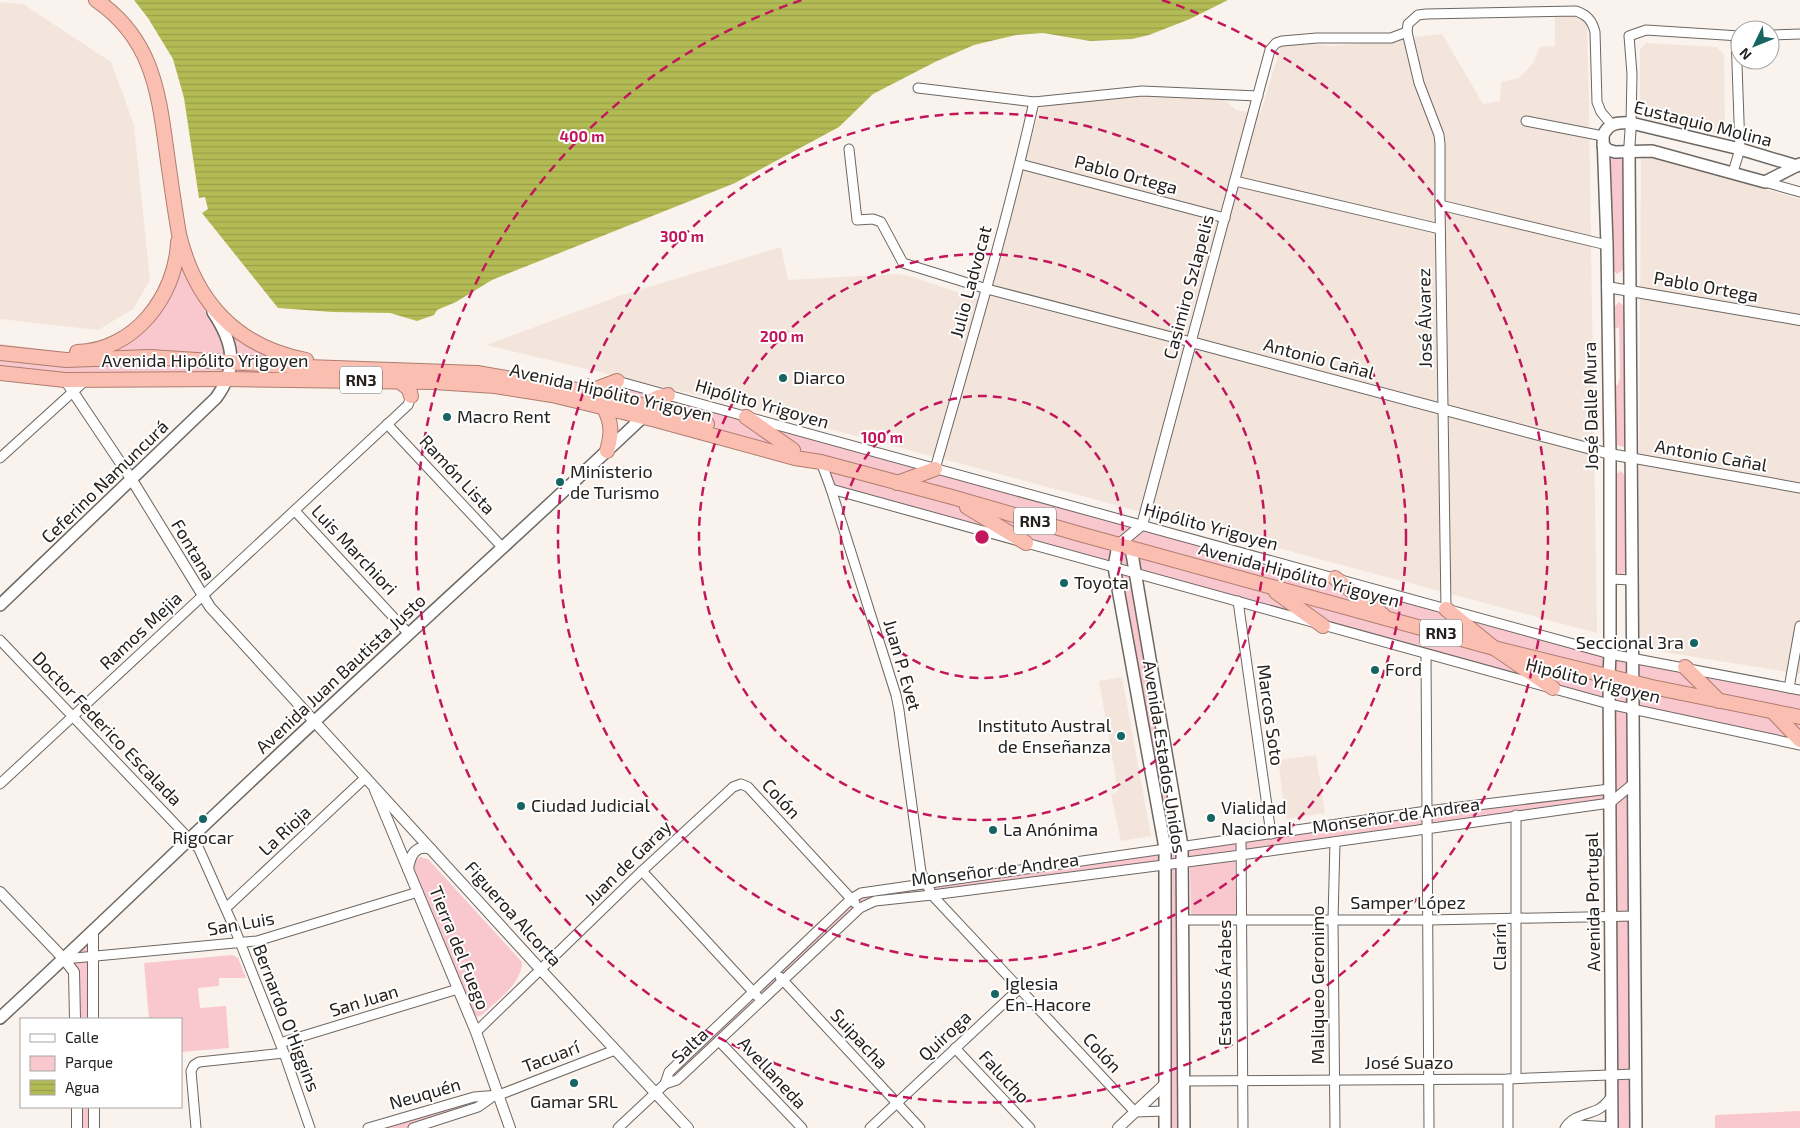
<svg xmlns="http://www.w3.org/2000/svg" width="1800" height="1128" viewBox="0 0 1800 1128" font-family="'Exo 2',sans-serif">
  <defs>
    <pattern id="water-rules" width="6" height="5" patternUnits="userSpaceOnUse" patternTransform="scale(1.25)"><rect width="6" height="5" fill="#b3bb54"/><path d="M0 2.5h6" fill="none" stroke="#9aa049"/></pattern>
  </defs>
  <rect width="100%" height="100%" fill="#faf3ed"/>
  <g fill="#f3e5db">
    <polygon points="0,2 23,4 111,62 134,125 150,280 133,309 98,330 0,319"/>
    <polygon points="1580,14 1587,22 1589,111 1597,633 747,407 486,345 619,296 781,247 788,280 898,274 913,277 986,302 1040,108 1050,103 1213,91 1237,110 1260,114 1281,46 1312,43 1330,46 1442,34 1483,104 1500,101 1501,82 1519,78 1533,63 1540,47 1555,46 1555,15"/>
    <polygon points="1646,43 1717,47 1724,55 1725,130 1719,134 1650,120 1647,118 1640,109 1640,49"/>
    <polygon points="1647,155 1800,199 1800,674 1645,649 1638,641 1641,156"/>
    <polygon points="1122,677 1151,836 1121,841 1111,794 1118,791 1099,681"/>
    <polygon points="1316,755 1325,813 1286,819 1278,760"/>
  </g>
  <g fill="#f9c8cf" fill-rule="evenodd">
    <polygon points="1613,157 1620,157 1623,162 1623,270 1617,274 1611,268 1609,163"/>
    <path d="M177 254 242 333 316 362 588 392 617 381 1610 654 1800 690V745L1632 709 1636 1128H1612L1610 803 1182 862 1184 1128H1165V865L875 901 860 908 677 1080 665 1084 669 1072 851 899 1165 848 1114 567 831 489 821 462 495 386 0 373V344L64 352H80L139 326ZM1136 573 1609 704 1610 788 1182 845Z"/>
    <polygon points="1619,302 1626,308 1627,442 1623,447 1616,445 1615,438 1614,387 1618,384 1620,378 1619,327 1613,330 1614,307"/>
    <polygon points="1620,471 1627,476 1626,572 1621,576 1617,573 1616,565 1615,476"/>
    <path d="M420 857 428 859 522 962C522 984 497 1000 482 1015L477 1017 471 1009 415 871 413 864Z"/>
    <polygon points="1235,860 1236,915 1191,915 1190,867"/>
    <polygon points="93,933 93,1019 75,1019 74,972 64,959"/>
    <polygon points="232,955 238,958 246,978 219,978 219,986 198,988 200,1008 226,1006 229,1048 181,1052 181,1019 149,1019 144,963"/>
    <polygon points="493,1096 413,1128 368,1128"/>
    <rect x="77" y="1107" width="17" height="21"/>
    <polygon points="1800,1111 1800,1128 1715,1128 1715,1115"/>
  </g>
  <polygon fill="url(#water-rules)" points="134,0 1228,0 1190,19 1149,35 1132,39 1090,41 1043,33 1016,35 974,45 935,62 873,94 839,127 735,183 492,280 456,302 437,310 434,315 417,321 390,313 332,312 278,308 202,213 208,209 205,197 199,198 184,98 173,59 148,18"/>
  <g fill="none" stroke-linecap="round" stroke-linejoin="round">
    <defs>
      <g id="minor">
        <polyline points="1770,35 1800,34"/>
        <polyline points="918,88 1034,102 1142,91 1258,96"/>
        <polyline points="1526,121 1603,136"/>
        <polyline points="1631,123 1632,74 1629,36 1646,30 1740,36"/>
        <polyline points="849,149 857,220 873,219 881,222 903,263 987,289 1191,342 1270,50 1276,43 1282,41 1317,38 1391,38 1407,32"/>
        <polyline points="1020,164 1225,218"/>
        <polyline points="1733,172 1740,149 1736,36"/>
        <polyline points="1235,181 1440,229"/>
        <polyline points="1765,182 1800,192"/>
        <polyline points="1440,205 1607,245"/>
        <polyline points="617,381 1610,654 1800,690"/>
        <polyline points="387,424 503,548"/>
        <polyline points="0,458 86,380"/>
        <polyline points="1632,458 1800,488"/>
        <polyline points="821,462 831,489 896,695 899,710 921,872 932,895 1135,1112 1165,1111"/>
        <path d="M935 469C970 347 1006 226 1034 102"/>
        <polyline points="831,489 1609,704 1800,745"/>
        <polyline points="295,511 409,634"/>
        <polyline points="1610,579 1632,580"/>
        <polyline points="1238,601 1271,834"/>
        <path d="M1446 609 1440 205V144L1439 135 1419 83 1407 32 1408 24 1418 15 1426 14 1576 11C1587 15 1592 20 1595 32L1597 102 1601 112 1612 125"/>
        <polyline points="0,640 199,849 236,932 284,1053 310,1128"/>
        <polyline points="1426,655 1429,1128"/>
        <polyline points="1789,688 1800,626"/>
        <polyline points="0,784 408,405 411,396"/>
        <polyline points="1516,815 1516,1078"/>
        <polyline points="1241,838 1243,1128"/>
        <polyline points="1335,842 1333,920 1335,1128"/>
        <polyline points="642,871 757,996"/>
        <polyline points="226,908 366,777"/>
        <polyline points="1182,920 1428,920 1635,916"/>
        <polyline points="64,959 257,941 418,892"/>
        <polyline points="780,977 920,1128"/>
        <polyline points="476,1032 642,871 733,787 741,784 748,787 855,903"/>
        <polyline points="719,1041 802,1128"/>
        <polyline points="280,1043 458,989"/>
        <polyline points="955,1048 1030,1128"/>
        <polyline points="1508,1079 1508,1128"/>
        <polyline points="1183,1081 1508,1079 1635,1074"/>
        <polyline points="665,1084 669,1072 851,899 861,893 1427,811 1610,789"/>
        <polyline points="196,1128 191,1071 194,1065 199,1062 284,1053"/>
        <polyline points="368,1128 474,1097 499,1095 615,1050"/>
        <polyline points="413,1128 478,1107 492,1097"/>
        <polyline points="618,1128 665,1084 677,1080 860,908 875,901 932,895 1241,855 1610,803 1634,783"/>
        <polyline points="870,1128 1020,988"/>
        <path d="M1565 1128C1573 1116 1585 1115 1597 1110 1604 1107 1608 1101 1612 1096"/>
        <polyline points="1570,1128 1578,1125 1612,1127"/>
      </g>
      <g id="tertiary">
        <polyline points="1629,152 1631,123"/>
        <polyline points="1607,287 1800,320"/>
        <polyline points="65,380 132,480 210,607 541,970 688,1128"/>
        <polyline points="1118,545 1142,525 1191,342 1610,454 1632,458"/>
        <polyline points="375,790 476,1032 510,1128"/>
        <path d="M408 869C410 855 416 844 431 849"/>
        <polyline points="0,892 64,959 74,972 75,1019"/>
        <polyline points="93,933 93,1019"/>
        <polyline points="77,1107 77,1128"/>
        <polyline points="94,1107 94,1128"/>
        <polyline points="1118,1128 1165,1084"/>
      </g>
      <g id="secondary">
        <polyline points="1603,145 1608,150 1615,152 1652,151 1765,182 1800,164"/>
        <polyline points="1629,152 1636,1128"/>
        <polyline points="1118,545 1114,567 1165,848 1165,1128"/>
        <polyline points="1131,548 1182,846 1184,1128"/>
        <path d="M0 605 216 398C239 367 233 342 213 312"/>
        <path d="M0 1018C106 920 209 819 315 721 424 619 535 519 643 417L644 410"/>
        <path d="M1612 1128 1609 676 1610 654V454L1607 245 1603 136C1608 123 1618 122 1631 123L1740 149 1797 166"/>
      </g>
      <g id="trunk">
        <path d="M96 0C150 37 158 87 166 147 170 176 174 205 179 234 195 302 237 347 306 360"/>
        <path d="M77 352C134 351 176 296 178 242"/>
        <polyline points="0,353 66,360 150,357 307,367 477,373 588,392 645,406 707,424"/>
        <polyline points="0,373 65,380 227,379 434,382 495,386 552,395 656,420 795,458 821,462 952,497 1076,533 1494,648 1652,687 1800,717"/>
        <polyline points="399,381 409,389 411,396"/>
        <polyline points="588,392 617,381"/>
        <polyline points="645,406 658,397 668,395"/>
        <path d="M604 408C612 423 612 434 607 451"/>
        <polyline points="746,417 793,450"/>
        <polyline points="897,483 935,469"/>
        <polyline points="967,507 1026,543"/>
        <polyline points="1335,578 1383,615"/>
        <polyline points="1276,592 1323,626"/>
        <polyline points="1446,609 1494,648 1553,688"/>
        <polyline points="1685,667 1719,701"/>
        <polyline points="1773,712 1800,740"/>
      </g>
    </defs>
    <use href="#minor" stroke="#6d6762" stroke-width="11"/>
    <use href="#tertiary" stroke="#6d6762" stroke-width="12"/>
    <use href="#secondary" stroke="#6d6762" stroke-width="14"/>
    <use href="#trunk" stroke="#ae7d70" stroke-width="16"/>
    <use href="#minor" stroke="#fff" stroke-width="9"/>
    <use href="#tertiary" stroke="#fff" stroke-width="10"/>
    <use href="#secondary" stroke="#fff" stroke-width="11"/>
    <use href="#trunk" stroke="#fabfb0" stroke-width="14"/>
  </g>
  <g fill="none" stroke="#c2185b" stroke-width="2.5" stroke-dasharray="9 6">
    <circle cx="982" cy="537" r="141"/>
    <circle cx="982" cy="537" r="283"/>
    <circle cx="982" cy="537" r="424"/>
    <path d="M1162 0A566 566 0 1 1 802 0"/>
  </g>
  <g fill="#176563" stroke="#fff" stroke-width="2">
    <circle cx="783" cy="378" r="5"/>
    <circle cx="447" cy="417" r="5"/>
    <circle cx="560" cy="482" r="5"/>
    <circle cx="1064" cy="583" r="5"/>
    <circle cx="1694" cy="643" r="5"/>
    <circle cx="1375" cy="670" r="5"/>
    <circle cx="1121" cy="736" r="5"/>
    <circle cx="521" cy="806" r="5"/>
    <circle cx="1211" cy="818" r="5"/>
    <circle cx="203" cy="819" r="5"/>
    <circle cx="993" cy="830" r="5"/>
    <circle cx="995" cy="994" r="5"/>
    <circle cx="574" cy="1083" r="5"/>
  </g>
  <g text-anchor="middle" stroke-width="4" stroke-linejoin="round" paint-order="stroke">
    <g fill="#fff" stroke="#666462" stroke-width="1">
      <rect x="340" y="366.5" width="42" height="27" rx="4"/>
      <rect x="1014" y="507.5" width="42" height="27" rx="4"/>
      <rect x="1420" y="619.5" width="42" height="27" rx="4"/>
    </g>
    <g font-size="16" font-weight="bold" fill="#24211f">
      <text x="361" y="386">RN3</text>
      <text x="1035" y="527">RN3</text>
      <text x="1441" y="639">RN3</text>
    </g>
    <g font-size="18" fill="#24211f" stroke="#fff">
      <text transform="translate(1703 124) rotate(14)" y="6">Eustaquio Molina</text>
      <text transform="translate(1126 175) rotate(15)" y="6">Pablo Ortega</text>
      <text transform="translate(971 282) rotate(-75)" y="6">Julio Ladvocat</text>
      <text transform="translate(1189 287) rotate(-75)" y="6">Casimiro Szlapelis</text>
      <text transform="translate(1706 287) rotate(10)" y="6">Pablo Ortega</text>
      <text transform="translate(1425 318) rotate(-91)" y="6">José Álvarez</text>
      <text transform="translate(1319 359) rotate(15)" y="6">Antonio Cañal</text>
      <text x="205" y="367">Avenida Hipólito Yrigoyen</text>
      <text transform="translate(611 393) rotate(13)" y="6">Avenida Hipólito Yrigoyen</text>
      <text transform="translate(762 404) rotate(16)" y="6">Hipólito Yrigoyen</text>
      <text transform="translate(1591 406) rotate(-91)" y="6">José Dalle Mura</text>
      <text transform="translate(1711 456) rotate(10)" y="6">Antonio Cañal</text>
      <text transform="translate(457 475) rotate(47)" y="6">Ramón Lista</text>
      <text transform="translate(105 482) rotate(-44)" y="6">Ceferino Namuncurá</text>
      <text transform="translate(1211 527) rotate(15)" y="6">Hipólito Yrigoyen</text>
      <text transform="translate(193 550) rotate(59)" y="6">Fontana</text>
      <text transform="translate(354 550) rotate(47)" y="6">Luis Marchiori</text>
      <text transform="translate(1299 575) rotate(15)" y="6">Avenida Hipólito Yrigoyen</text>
      <text transform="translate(141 631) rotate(-43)" y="6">Ramos Mejia</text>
      <text transform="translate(902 665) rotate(74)" y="6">Juan P. Evet</text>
      <text transform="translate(341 674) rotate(-43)" y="6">Avenida Juan Bautista Justo</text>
      <text transform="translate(1593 681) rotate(14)" y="6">Hipólito Yrigoyen</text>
      <text transform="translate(1270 715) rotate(82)" y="6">Marcos Soto</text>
      <text transform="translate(107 729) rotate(46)" y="6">Doctor Federico Escalada</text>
      <text transform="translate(1164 757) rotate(81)" y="6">Avenida Estados Unidos</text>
      <text transform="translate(781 799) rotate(47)" y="6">Colón</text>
      <text transform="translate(1396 816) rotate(-8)" y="6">Monseñor de Andrea</text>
      <text transform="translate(285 831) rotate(-43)" y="6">La Rioja</text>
      <text transform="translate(628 863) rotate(-44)" y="6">Juan de Garay</text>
      <text transform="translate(995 870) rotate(-7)" y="6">Monseñor de Andrea</text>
      <text transform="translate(1593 902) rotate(-91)" y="6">Avenida Portugal</text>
      <text x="1408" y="909">Samper López</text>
      <text transform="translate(513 914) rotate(48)" y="6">Figueroa Alcorta</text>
      <text transform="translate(241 924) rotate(-10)" y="6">San Luis</text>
      <text transform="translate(1500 947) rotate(-90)" y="6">Clarín</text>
      <text transform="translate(459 948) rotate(68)" y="6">Tierra del Fuego</text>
      <text transform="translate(1225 983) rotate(-90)" y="6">Estados Árabes</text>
      <text transform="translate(1318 985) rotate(-90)" y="6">Maliqueo Geronimo</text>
      <text transform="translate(364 1001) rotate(-17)" y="6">San Juan</text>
      <text transform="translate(286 1018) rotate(69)" y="6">Bernardo O'Higgins</text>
      <text transform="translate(945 1036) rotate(-43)" y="6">Quiroga</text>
      <text transform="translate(859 1039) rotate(47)" y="6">Suipacha</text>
      <text transform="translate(690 1046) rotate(-43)" y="6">Salta</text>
      <text transform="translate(1102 1053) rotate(47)" y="6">Colón</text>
      <text transform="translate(551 1057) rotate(-21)" y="6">Tacuarí</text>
      <text x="1409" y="1069">José Suazo</text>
      <text transform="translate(772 1073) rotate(47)" y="6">Avellaneda</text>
      <text transform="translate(1004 1077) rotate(47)" y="6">Falucho</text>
      <text transform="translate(425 1094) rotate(-16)" y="6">Neuquén</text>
    </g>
    <g font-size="18" fill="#24211f" stroke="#fff" text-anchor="start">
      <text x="793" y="384">Diarco</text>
      <text x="457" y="423">Macro Rent</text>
      <text x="570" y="478">Ministerio<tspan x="570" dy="21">de Turismo</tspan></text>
      <text x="1074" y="589">Toyota</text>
      <text x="1684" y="649" text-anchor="end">Seccional 3ra</text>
      <text x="1385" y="676">Ford</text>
      <text x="1111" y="732" text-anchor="end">Instituto Austral<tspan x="1111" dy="21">de Enseñanza</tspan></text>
      <text x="531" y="812">Ciudad Judicial</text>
      <text x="1221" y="814">Vialidad<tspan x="1221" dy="21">Nacional</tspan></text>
      <text x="1003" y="836">La Anónima</text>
      <text x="203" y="844" text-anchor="middle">Rigocar</text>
      <text x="1005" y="990">Iglesia<tspan x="1005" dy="21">En-Hacore</tspan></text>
      <text x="574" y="1108" text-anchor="middle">Gamar SRL</text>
    </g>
  </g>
  <circle cx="982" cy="537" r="8" fill="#c2185b" stroke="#fff" stroke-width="2.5"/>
  <g font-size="15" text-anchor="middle" font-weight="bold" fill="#c2185b" stroke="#fff" stroke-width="4" stroke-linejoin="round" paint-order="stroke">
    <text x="582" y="142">400 m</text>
    <text x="682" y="242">300 m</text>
    <text x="782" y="342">200 m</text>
    <text x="882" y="443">100 m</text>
  </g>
  <rect x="20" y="1018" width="162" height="90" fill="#ffffff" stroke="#a7a6a5"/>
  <rect x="30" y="1034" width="25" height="8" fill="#ffffff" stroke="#a7a6a5"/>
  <text x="65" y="1043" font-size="15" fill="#24211f">Calle</text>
  <rect x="30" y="1056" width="25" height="15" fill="#f9c8cf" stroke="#a7a6a5"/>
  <text x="65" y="1068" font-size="15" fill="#24211f">Parque</text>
  <rect x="30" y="1080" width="25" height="15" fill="url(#water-rules)" stroke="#a7a6a5"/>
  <text x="65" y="1093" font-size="15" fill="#24211f">Agua</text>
  <g transform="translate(1755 45) rotate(227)"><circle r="24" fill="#ffffff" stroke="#a7a6a5"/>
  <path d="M0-4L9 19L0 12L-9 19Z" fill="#176563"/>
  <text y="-8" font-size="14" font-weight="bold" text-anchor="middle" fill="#24211f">N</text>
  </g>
</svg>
